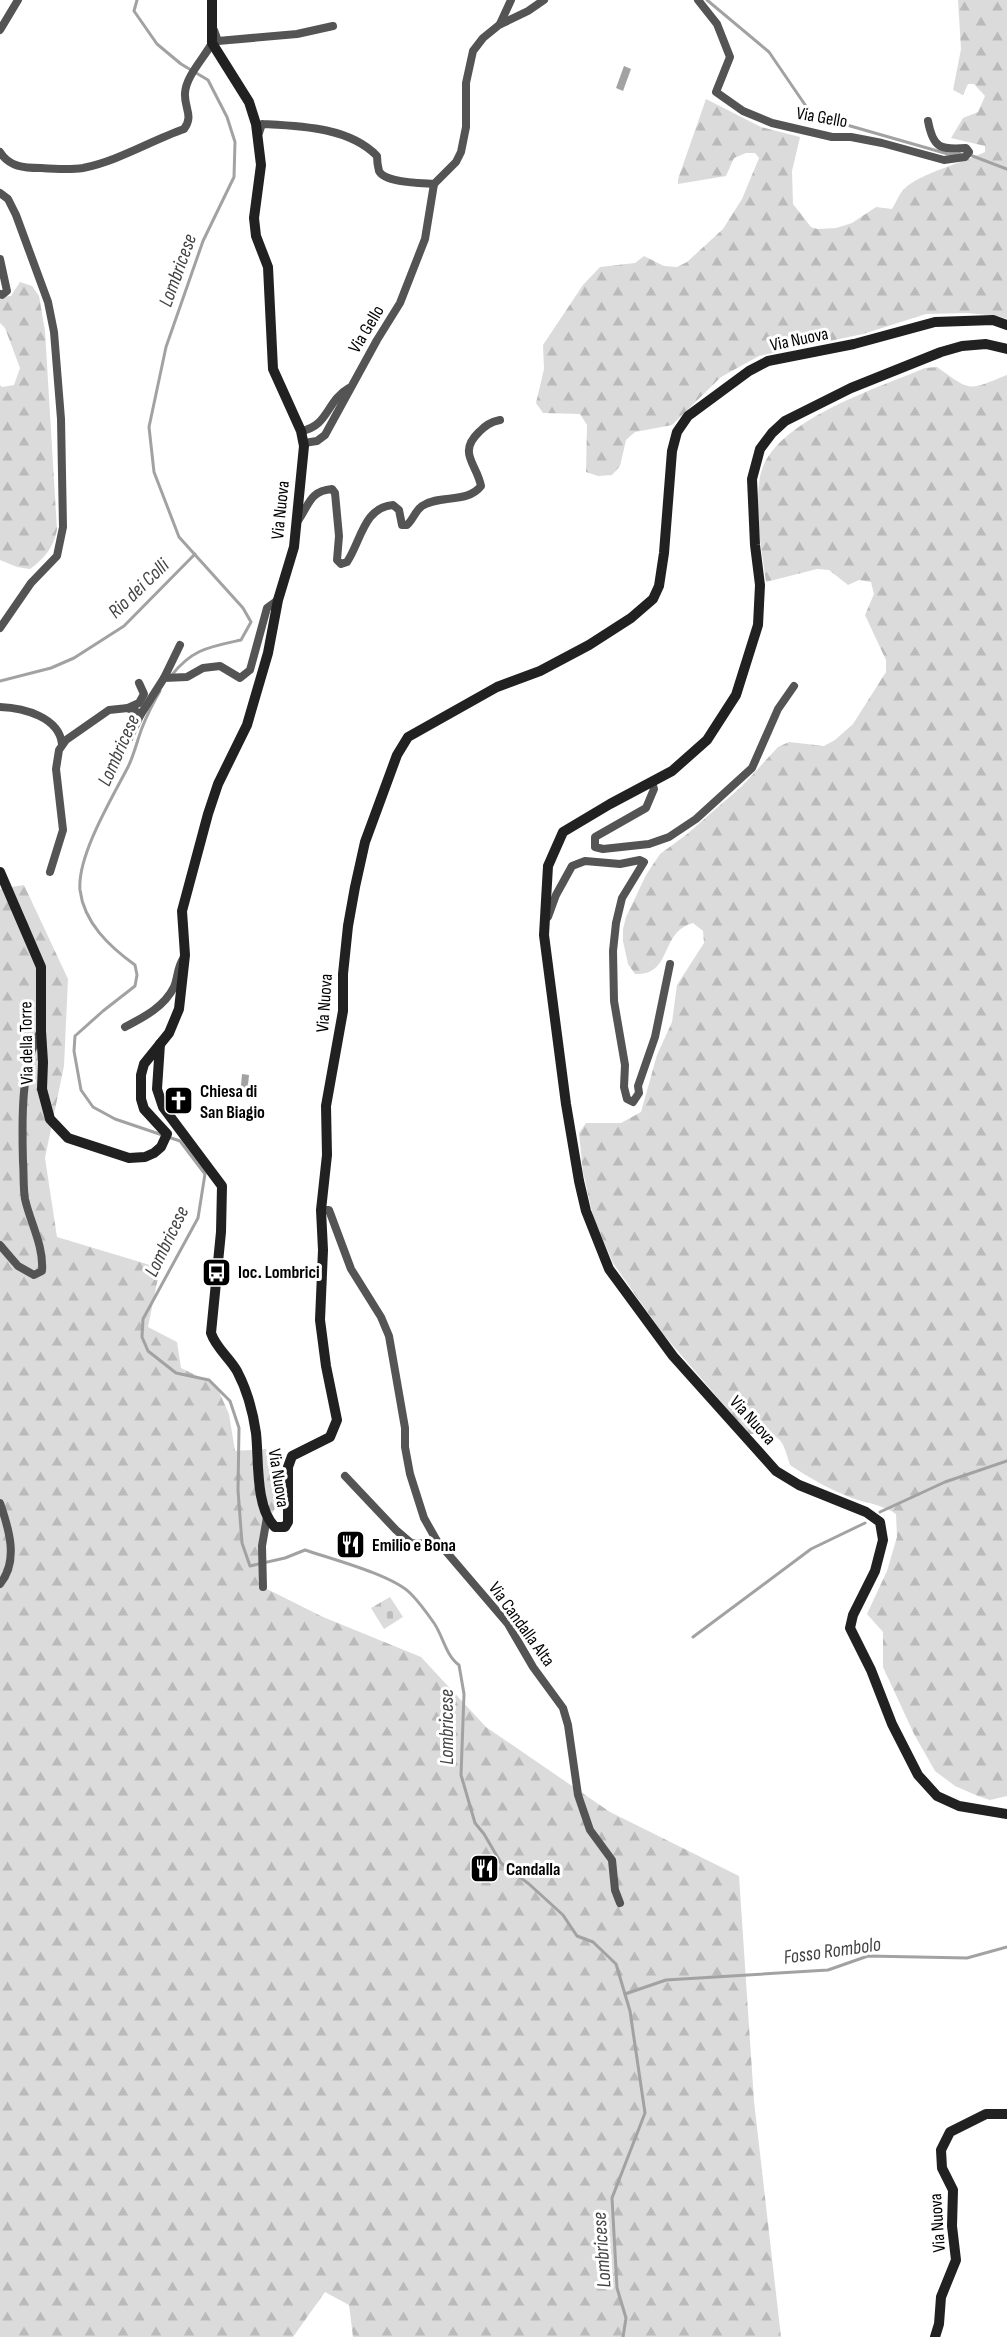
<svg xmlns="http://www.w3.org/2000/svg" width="1007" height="2337" viewBox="0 0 1007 2337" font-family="'Sofia Sans Condensed',sans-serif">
  <defs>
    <pattern id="forest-firs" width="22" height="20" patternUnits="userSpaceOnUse" patternTransform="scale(1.5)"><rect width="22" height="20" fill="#dbdbdb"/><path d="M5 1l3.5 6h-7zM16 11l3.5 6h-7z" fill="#bababa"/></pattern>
    <pattern id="cemetery-stones" width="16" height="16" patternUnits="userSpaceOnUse" patternTransform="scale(1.5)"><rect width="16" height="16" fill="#dbdbdb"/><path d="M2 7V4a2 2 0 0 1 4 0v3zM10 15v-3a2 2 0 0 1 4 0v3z" fill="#bababa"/></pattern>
  </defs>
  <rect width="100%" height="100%" fill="#fff"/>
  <g fill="url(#forest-firs)">
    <path d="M958 0H1007V319L998 316 967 313 926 314 863 334 759 356 721 377 672 425 635 432 626 440 620 466 612 475 598 476 586 472 587 425 580 414 543 413 536 403 544 369 543 345 583 285 600 267 635 263 644 256 664 266 677 267 687 262 723 229 742 199 759 158 755 153H746L734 158 726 176 678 184V179L706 99 761 127 800 137 792 171 793 204 811 227 817 229 836 228 852 223 876 207 892 209C896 203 899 194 904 189 920 173 963 163 985 152V146L951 138 963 118 978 112 985 96 974 84H968L963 95 953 90 961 49Z"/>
    <path d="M20 282 32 286 39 296 45 331 57 530C53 548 45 558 30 569L17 567 0 560V385L2 387 14 385 20 368 5 328 0 323V297L11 296Z"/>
    <path d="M937 367C972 392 967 391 1007 375V1796L990 1800 978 1796 955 1786 935 1771 914 1734 883 1667V1632L867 1614 887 1571 897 1537 896 1514C882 1504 868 1504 852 1498 831 1490 809 1478 790 1465 781 1435 781 1435 749 1434L663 1334 613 1263 593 1216 583 1172 579 1133 586 1123H621L641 1112 657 1055 672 1022 677 985 704 943 703 931 693 923C659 932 673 976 635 974L628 964 623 941V929L626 917 646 875 660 854 686 835 742 786 778 747 789 742 824 746 835 740 853 724 886 672V660L865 615 874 594 871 582 859 580 848 585 829 570 817 569 766 582C761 547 754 512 760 477 770 421 879 388 925 368Z"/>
    <polygon points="24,885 68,979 64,1066 45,1158 57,1237 160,1268 148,1327 177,1342 181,1368 216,1385 229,1414 235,1451 266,1449 284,1493 262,1531 267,1589 323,1617 421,1657 486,1727 610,1812 739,1876 754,2101 781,2337 353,2337 349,2305 325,2292 293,2337 0,2337 0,889"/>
  </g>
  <polygon fill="url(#cemetery-stones)" points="390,1597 403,1617 384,1629 371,1608"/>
  <g fill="#a2a2a2">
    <polygon points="624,66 631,69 623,91 616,88"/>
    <polygon points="242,1074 249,1075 247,1097 240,1096"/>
  </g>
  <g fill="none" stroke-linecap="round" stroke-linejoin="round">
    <g stroke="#a2a2a2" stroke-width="3">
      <path d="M137 0 134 11 157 44 181 64 208 80 227 117 235 142 234 177 203 241 166 347 149 427 154 472 179 537 243 608 251 622 241 640C209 647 192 649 171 676"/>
      <polyline points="707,0 769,52 812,115 948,154 960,154"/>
      <polyline points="970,155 1007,169"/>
      <polyline points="0,681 51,668 74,658 124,626 195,554"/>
      <path d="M160 691C153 703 147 715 142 728 137 741 134 755 128 767 112 798 77 856 80 890 84 923 110 947 135 965L137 975 135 986 103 1011 75 1036 74 1051 81 1090 93 1107 115 1119 180 1141 205 1174 198 1218 143 1319 142 1337 148 1351 176 1373 209 1380 230 1401 239 1428 238 1490 242 1543 250 1566 285 1558 305 1550C331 1559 393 1575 411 1594 419 1602 427 1613 434 1623 443 1636 446 1656 459 1665L464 1694 461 1775 475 1823 484 1834 501 1863 529 1884 563 1915 577 1936 593 1942 616 1964 630 2011 645 2113 612 2198 617 2288 626 2318 623 2337"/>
      <polyline points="880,1512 945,1482 1007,1461"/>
      <polyline points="693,1637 811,1549 865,1523"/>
      <polyline points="625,1994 666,1980 828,1970 868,1956 967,1958 1007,1947"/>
    </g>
    <g stroke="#545454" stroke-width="8">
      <path d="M698 0 717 24 730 57 716 92 743 111 772 123 832 137H851L882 143 944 160 965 157 969 152 966 148C940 150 933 148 928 121"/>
      <polyline points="500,24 511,0"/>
      <polyline points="0,30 18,0"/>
      <polyline points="214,30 218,41 297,34 333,26"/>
      <path d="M259 133 262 124C300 126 349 127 377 156 377 161 378 167 379 171 385 183 422 183 434 184"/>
      <path d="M0 152C9 167 24 168 41 168 54 169 70 170 83 168 118 161 150 141 184 129 194 116 184 108 185 93 186 76 204 58 212 43"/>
      <polyline points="0,193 8,199 16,215 48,302 54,332 61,419 63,527 57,556 31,583 0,628"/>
      <polyline points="0,259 7,291 2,295 0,294"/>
      <path d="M301 431C329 426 326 401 349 388"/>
      <polyline points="304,443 317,441 325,435 377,340 400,303 425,239 434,184 456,162 461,152 466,127 466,83 473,51 483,38 499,25 528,11 544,0"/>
      <path d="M297 522C309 506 309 491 332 489L335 493 339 536 337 560 341 564 347 562C361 541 364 507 393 505L399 510 402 525H407C413 520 415 511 422 506 440 494 467 504 481 486 477 464 457 453 479 432 485 426 490 422 500 420"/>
      <polyline points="164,678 180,645"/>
      <path d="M0 707C24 708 59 717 62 744"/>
      <polyline points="128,708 139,703 144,694 139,683"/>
      <polyline points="119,759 141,714"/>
      <polyline points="652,782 654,789 646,808 595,837 595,847 603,849 649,844 669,837 696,819 752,768 778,709 794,686"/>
      <polyline points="50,872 63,830 56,769 59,750 66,740 109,710 128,708 141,714 164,678 187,677 203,668 220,666 240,678 250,670 267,608 278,600"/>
      <polyline points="548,917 556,895 572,866 585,861 620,864 640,860 644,862 622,898 616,923 613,951 614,1001 625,1065 624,1087 627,1099 633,1102 639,1093 638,1086 655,1037 670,964"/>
      <path d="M125 1027C144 1017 164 1007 174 987 178 978 177 968 183 959"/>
      <polyline points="321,1210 329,1210 351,1269 381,1317 389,1336 405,1428 405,1447 410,1474 424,1518 437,1541 508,1624 533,1667 563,1708 568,1725 578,1795 590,1830 612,1860 615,1890 620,1903"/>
      <path d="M0 1245 18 1266 34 1275 42 1271C44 1246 30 1222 25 1199 23 1187 24 1174 23 1162 22 1124 20 1064 41 1031"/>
      <polyline points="345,1476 396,1530 411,1543 433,1544 437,1541"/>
      <path d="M0 1503C9 1529 19 1561 0 1584"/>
      <polyline points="263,1587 262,1546 267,1517"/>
    </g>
    <g stroke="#212121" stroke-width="10">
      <polyline points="1007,349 986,344 962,346 941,352 851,388 785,421 772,433 760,449 752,479 755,545 760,585 758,625 736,695 707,740 672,771 610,804 563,832 548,866 544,935 566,1104 579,1181 586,1211 609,1269 673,1356 776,1471 799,1485 866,1512 880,1522 883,1540 875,1571 853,1615 850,1628 871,1670 892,1724 918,1775 937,1796 959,1806 1007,1814"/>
      <polyline points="0,872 41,967 41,1031 43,1062 42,1089 50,1119 68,1138 129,1158 145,1157 154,1153 161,1147 167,1134 144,1109 141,1099 141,1075 144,1064 169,1033 179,1009 185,955 182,911 208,814 218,784 247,725 268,653 278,600 294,547 304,446 301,431 273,369 268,267 256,236 254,218 261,165 256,124 249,102 212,43 212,0"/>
      <path d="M160 1044 157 1089 163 1107 222 1186 221 1232 211 1333C216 1348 229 1357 237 1371 247 1390 253 1412 256 1433 259 1459 255 1508 275 1527H285L288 1522V1467L292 1456 330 1437 337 1420 326 1366 320 1320 323 1250 321 1210 327 1155 326 1106 343 1011V974L348 926 355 887 365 842 397 755 408 737 497 687 540 671 589 645 631 618 653 599 659 586 664 553 672 451 677 432 688 416 749 371 768 361 854 344 935 322 993 320 1007 325"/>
      <polyline points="935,2337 939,2324 941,2297 956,2260 952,2226 953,2190 942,2168 941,2150 950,2132 986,2114 1007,2114"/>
    </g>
  </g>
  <defs>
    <symbol id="church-square" viewBox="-11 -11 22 22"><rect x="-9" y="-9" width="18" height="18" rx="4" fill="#000" stroke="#fff"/><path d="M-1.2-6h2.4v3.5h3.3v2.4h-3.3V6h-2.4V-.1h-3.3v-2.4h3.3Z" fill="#fff"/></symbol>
    <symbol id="bus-square" viewBox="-11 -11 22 22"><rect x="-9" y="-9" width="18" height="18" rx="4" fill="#000" stroke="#fff"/><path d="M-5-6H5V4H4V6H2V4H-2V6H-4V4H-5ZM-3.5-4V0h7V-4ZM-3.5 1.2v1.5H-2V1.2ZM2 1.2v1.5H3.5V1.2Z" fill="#fff"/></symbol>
    <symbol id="restaurant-square" viewBox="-11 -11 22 22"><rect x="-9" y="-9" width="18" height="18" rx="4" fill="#000" stroke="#fff"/><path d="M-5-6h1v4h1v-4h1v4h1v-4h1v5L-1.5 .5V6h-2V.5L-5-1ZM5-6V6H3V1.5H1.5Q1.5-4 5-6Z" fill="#fff"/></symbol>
  </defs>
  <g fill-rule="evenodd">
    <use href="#church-square" x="162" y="1084" width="33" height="33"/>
    <use href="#bus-square" x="200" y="1256" width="33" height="33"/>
    <use href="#restaurant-square" x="334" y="1528" width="33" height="33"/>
    <use href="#restaurant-square" x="468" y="1852" width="33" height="33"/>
  </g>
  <g text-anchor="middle" stroke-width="6" stroke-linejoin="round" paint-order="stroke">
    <g font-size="18" fill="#000" stroke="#fff">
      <text transform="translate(822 117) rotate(10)" y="6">Via Gello</text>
      <text transform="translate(366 329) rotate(-59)" y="6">Via Gello</text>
      <text transform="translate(799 339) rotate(-12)" y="6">Via Nuova</text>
      <text transform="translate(280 510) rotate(-84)" y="6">Via Nuova</text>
      <text transform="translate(324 1003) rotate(-86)" y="6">Via Nuova</text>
      <text transform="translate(26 1043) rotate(-91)" y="6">Via della Torre</text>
      <text transform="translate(753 1420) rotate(48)" y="6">Via Nuova</text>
      <text transform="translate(279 1478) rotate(81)" y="6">Via Nuova</text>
      <text transform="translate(522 1624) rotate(54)" y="6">Via Candalla Alta</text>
      <text transform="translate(937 2223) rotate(-94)" y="6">Via Nuova</text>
    </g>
    <g font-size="18" font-weight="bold" fill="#000" stroke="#fff" text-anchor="start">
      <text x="200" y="1097">Chiesa di<tspan x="200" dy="21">San Biagio</tspan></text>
      <text x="238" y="1278">Ioc. Lombrici</text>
      <text x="372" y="1551">Emilio e Bona</text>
      <text x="506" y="1875">Candalla</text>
    </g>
    <g font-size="20" font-style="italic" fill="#434343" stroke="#fff">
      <text transform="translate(177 270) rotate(-70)" y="7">Lombricese</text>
      <text transform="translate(138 588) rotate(-44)" y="7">Rio dei Colli</text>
      <text transform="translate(118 750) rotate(-66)" y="7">Lombricese</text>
      <text transform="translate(166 1241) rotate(-64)" y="7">Lombricese</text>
      <text transform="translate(446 1727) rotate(-90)" y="7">Lombricese</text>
      <text transform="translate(832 1950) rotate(-8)" y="7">Fosso Rombolo</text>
      <text transform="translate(601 2250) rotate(-94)" y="7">Lombricese</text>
    </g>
  </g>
</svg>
